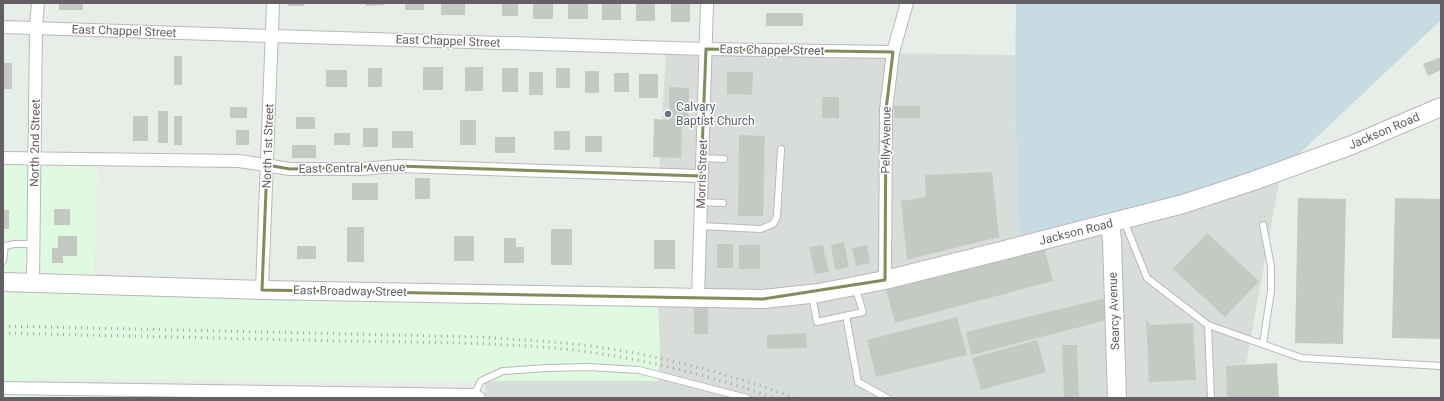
<svg xmlns="http://www.w3.org/2000/svg" width="1444" height="401" viewBox="0 0 1444 401" font-family="Roboto,sans-serif">
  <rect width="100%" height="100%" fill="#e7eee7"/>
  <polygon fill="#e0fae1" points="3,164 98,167 93,286 658,300 660,351 658,381 481,381 34,378 34,398 3,398"/>
  <polygon fill="#d9ddd9" points="704,50 1016,55 1015,102 1019,241 1281,171 1240,398 485,398 485,381 658,381 660,351 658,300 696,300 699,177 659,174 666,51"/>
  <polygon fill="#c7dbe3" points="1016,3 1441,3 1441,20 1281,171 1019,241 1015,102"/>
  <g fill="#c4cac3">
    <rect x="59" y="3" width="24" height="7"/>
    <rect x="288" y="3" width="16" height="3"/>
    <polygon points="366,3 384,3 384,5 366,6"/>
    <rect x="405" y="3" width="19" height="7"/>
    <rect x="441" y="3" width="24" height="12"/>
    <rect x="502" y="3" width="16" height="13"/>
    <rect x="533" y="3" width="20" height="16"/>
    <rect x="568" y="3" width="20" height="16"/>
    <rect x="602" y="3" width="19" height="17"/>
    <rect x="636" y="3" width="19" height="18"/>
    <rect x="671" y="3" width="19" height="19"/>
    <rect x="766" y="13" width="37" height="13"/>
    <rect x="174" y="56" width="8" height="29"/>
    <polygon points="1441,57 1441,70 1428,76 1423,64"/>
    <rect x="3" y="63" width="9" height="26"/>
    <rect x="423" y="67" width="20" height="23"/>
    <rect x="465" y="67" width="18" height="24"/>
    <rect x="368" y="68" width="14" height="19"/>
    <rect x="502" y="68" width="16" height="24"/>
    <rect x="556" y="68" width="14" height="20"/>
    <rect x="326" y="70" width="21" height="17"/>
    <rect x="585" y="71" width="14" height="22"/>
    <rect x="529" y="72" width="14" height="23"/>
    <polygon points="727,72 753,72 752,95 727,94"/>
    <rect x="614" y="73" width="15" height="19"/>
    <rect x="639" y="74" width="19" height="24"/>
    <polygon points="669,87 689,88 688,124 682,124 681,158 653,157 654,119 669,120"/>
    <rect x="822" y="97" width="17" height="21"/>
    <rect x="894" y="106" width="26" height="12"/>
    <rect x="230" y="107" width="17" height="11"/>
    <rect x="158" y="111" width="10" height="32"/>
    <rect x="133" y="116" width="15" height="25"/>
    <rect x="174" y="116" width="8" height="29"/>
    <rect x="296" y="117" width="19" height="12"/>
    <rect x="460" y="120" width="16" height="25"/>
    <rect x="363" y="128" width="15" height="19"/>
    <rect x="236" y="130" width="13" height="15"/>
    <rect x="392" y="131" width="21" height="17"/>
    <rect x="554" y="131" width="16" height="19"/>
    <rect x="334" y="133" width="16" height="12"/>
    <polygon points="739,135 765,136 763,216 738,216"/>
    <rect x="585" y="136" width="17" height="16"/>
    <rect x="495" y="137" width="20" height="16"/>
    <rect x="292" y="145" width="24" height="13"/>
    <polygon points="992,172 999,237 907,260 901,201 926,197 925,175"/>
    <rect x="415" y="178" width="15" height="21"/>
    <rect x="352" y="183" width="26" height="17"/>
    <polygon points="1298,198 1346,199 1343,344 1295,343"/>
    <polygon points="1395,198 1441,199 1441,339 1392,338"/>
    <rect x="54" y="209" width="16" height="16"/>
    <rect x="3" y="210" width="6" height="19"/>
    <rect x="347" y="227" width="17" height="35"/>
    <rect x="551" y="229" width="21" height="36"/>
    <polygon points="1207,233 1259,281 1225,317 1173,269"/>
    <polygon points="58,236 77,236 77,256 63,256 63,263 52,263 52,248 58,248"/>
    <rect x="454" y="236" width="20" height="25"/>
    <polygon points="504,238 516,238 516,247 524,247 524,263 504,263"/>
    <rect x="654" y="240" width="21" height="29"/>
    <polygon points="844,242 849,267 835,270 831,245"/>
    <rect x="717" y="244" width="16" height="24"/>
    <rect x="739" y="245" width="21" height="24"/>
    <polygon points="823,245 829,272 815,274 809,247"/>
    <polygon points="867,245 870,263 856,266 852,248"/>
    <rect x="297" y="246" width="19" height="13"/>
    <polygon points="1044,247 1053,281 895,323 886,289"/>
    <polygon points="1106,298 1107,320 971,355 966,332"/>
    <rect x="694" y="308" width="14" height="26"/>
    <polygon points="957,317 967,355 876,377 867,340"/>
    <polygon points="1146,317 1150,325 1193,323 1196,380 1149,382"/>
    <polygon points="806,333 807,348 767,349 767,335"/>
    <polygon points="1037,340 1046,372 981,390 972,358"/>
    <polygon points="1062,345 1077,345 1079,398 1064,398"/>
    <polygon points="1277,363 1279,398 1227,398 1226,366"/>
  </g>
  <g fill="none" stroke-linecap="round" stroke-linejoin="round">
    <defs>
      <g id="lane">
        <polyline points="702,158 724,159"/>
        <polyline points="700,202 723,203"/>
        <polyline points="1124,221 1147,278 1208,325 1211,398"/>
        <polyline points="1263,225 1271,266 1271,291 1263,344"/>
        <polyline points="700,226 761,229 773,224 777,217 781,149"/>
        <polyline points="3,261 5,246 14,244 33,244"/>
        <polyline points="812,295 817,322 863,312 855,287"/>
        <polyline points="846,316 858,382 887,398"/>
        <polyline points="1208,325 1302,358 1441,366"/>
        <polyline points="474,395 481,381 503,371 547,368 589,367 639,370 747,398"/>
      </g>
      <g id="street">
        <polyline points="3,27 272,36 706,49 893,52"/>
        <polyline points="3,158 239,161 290,169 361,169 398,166 701,176"/>
        <polyline points="885,280 886,110 893,52 907,3"/>
        <polyline points="33,282 36,27 38,3"/>
        <polyline points="262,290 273,3"/>
        <polyline points="698,298 707,3"/>
        <polyline points="3,388 474,395 479,398"/>
      </g>
      <g id="secondary">
        <polyline points="1110,224 1112,240 1117,398"/>
        <polyline points="3,282 262,290 763,299 819,293 885,280 1005,250 1183,204 1253,181 1352,145 1441,107"/>
      </g>
    </defs>
    <use href="#lane" stroke="#bbb7bc" stroke-width="8"/>
    <use href="#street" stroke="#bbb7bc" stroke-width="14"/>
    <use href="#secondary" stroke="#bbb5bc" stroke-width="20"/>
    <use href="#lane" stroke="#fff" stroke-width="6"/>
    <use href="#street" stroke="#fff" stroke-width="12"/>
    <use href="#secondary" stroke="#fff" stroke-width="18"/>
    <g stroke="#a5a3a6" stroke-width="3" stroke-dasharray="1 5" stroke-linecap="butt">
      <path d="M3 326 482 337C516 340 549 341 583 345 655 354 727 373 795 398"/>
      <path d="M3 333C114 336 224 338 335 341 408 342 481 342 554 348 629 355 703 373 774 398"/>
    </g>
  </g>
  <path fill="none" stroke="#7e8d59" stroke-width="3" stroke-linejoin="round" d="M706 49 893 52 886 110 885 280 763 299 262 290 267 165 290 169 398 166 701 176Z"/>
  <circle fill="#6b7280" stroke="#fff" stroke-width="1.5" cx="668" cy="114" r="4"/>
  <g text-anchor="middle" stroke-width="3" stroke-linejoin="round" paint-order="stroke">
    <g font-size="12" fill="#645e65" stroke="#fff">
      <text transform="translate(124 31) rotate(2)" y="4">East Chappel Street</text>
      <text transform="translate(448 41) rotate(2)" y="4">East Chappel Street</text>
      <text transform="translate(772 50) rotate(1)" y="4">East Chappel Street</text>
      <text transform="translate(1384 131) rotate(-23)" y="4">Jackson Road</text>
      <text transform="translate(886 140) rotate(-89)" y="4">Pelly Avenue</text>
      <text transform="translate(35 143) rotate(-89)" y="4">North 2nd Street</text>
      <text transform="translate(268 146) rotate(-88)" y="4">North 1st Street</text>
      <text transform="translate(352 168) rotate(-1)" y="4">East Central Avenue</text>
      <text transform="translate(702 174) rotate(-88)" y="4">Morris Street</text>
      <text transform="translate(1076 232) rotate(-14)" y="4">Jackson Road</text>
      <text transform="translate(350 291) rotate(1)" y="4">East Broadway Street</text>
      <text transform="translate(1114 311) rotate(-92)" y="4">Searcy Avenue</text>
    </g>
    <g font-size="12" fill="#5b616d" stroke="#fff" text-anchor="start">
      <text x="676" y="111">Calvary<tspan x="676" dy="14">Baptist Church</tspan></text>
    </g>
  </g>
  <rect width="1444" height="401" fill="none" stroke="#645e65" stroke-width="8"/>
</svg>
